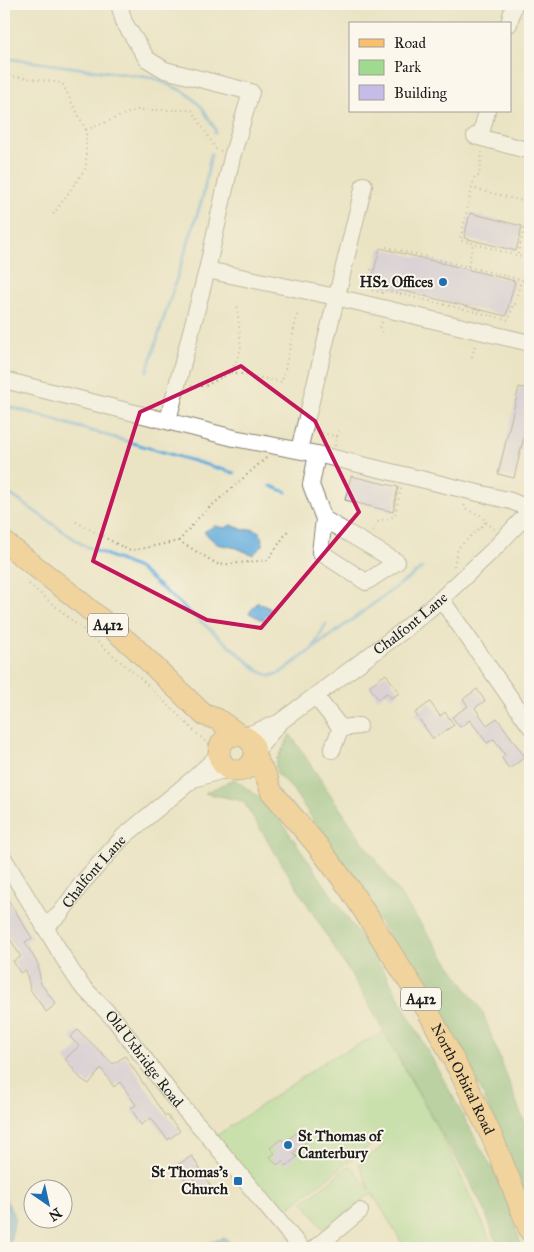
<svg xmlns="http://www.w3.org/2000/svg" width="534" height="1252" viewBox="0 0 534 1252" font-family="'IM FELL Great Primer',serif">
  <rect width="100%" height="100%" fill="#fbf7ec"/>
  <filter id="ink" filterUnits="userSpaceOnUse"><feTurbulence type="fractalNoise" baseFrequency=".02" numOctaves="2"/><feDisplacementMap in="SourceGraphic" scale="10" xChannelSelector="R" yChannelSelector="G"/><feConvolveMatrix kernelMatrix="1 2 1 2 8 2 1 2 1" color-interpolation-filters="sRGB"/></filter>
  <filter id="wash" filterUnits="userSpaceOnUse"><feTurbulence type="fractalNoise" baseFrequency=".0096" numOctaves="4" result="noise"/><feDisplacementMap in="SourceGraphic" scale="20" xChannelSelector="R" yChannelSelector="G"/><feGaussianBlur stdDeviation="1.12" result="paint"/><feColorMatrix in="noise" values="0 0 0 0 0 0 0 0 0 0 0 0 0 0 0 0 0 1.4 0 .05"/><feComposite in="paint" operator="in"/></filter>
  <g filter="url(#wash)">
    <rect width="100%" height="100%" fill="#ebe4c4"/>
    <polygon fill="#a0da8e" stroke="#5e7b55" points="384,1032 443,1138 494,1248 405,1248 372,1193 324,1230 303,1202 350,1165 370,1190 359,1164 383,1146 379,1139 281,1213 216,1136 329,1059"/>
    <g fill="#80ba79" stroke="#4e6b4a">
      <polygon points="290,734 349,822 482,1011 530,1138 530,1205 482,1092 437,1011 339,859 293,790 279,776 276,770 276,762"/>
      <polygon points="234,779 270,805 385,973 504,1190 522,1248 498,1248 484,1208 360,989 243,801 205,793"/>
    </g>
    <g fill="#66aedd" stroke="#41657c">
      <polygon points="231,525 244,530 253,529 260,532 263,545 253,555 237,548 217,544 204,532 214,526 225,528"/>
      <polygon points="258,602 271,609 263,620 249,613"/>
      <polygon points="4,1196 15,1217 9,1248 4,1248"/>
      <polygon points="224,1238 239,1248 190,1248"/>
    </g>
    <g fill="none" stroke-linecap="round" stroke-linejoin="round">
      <g stroke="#66aedd" stroke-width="3">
        <polyline points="4,58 153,78 185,92 202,107 215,129 215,133"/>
        <polyline points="147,371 203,196 211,154"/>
        <polyline points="4,405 234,473"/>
        <polyline points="271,486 286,492"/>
        <polyline points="4,490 83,545 138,568 259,671 270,676 280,673 422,568"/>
        <polyline points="313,648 326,624"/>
      </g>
    </g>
    <g id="blocks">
      <g fill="#c5bce8">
        <polygon points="470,213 522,226 516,251 464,238"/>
        <polygon points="380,248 515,281 506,316 371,283"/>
        <polygon points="519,387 530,389 530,411 514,478 498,474"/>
        <polygon points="351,476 398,487 393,512 345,500"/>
        <polygon points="386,674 399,693 391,698 387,693 378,699 369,686"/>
        <polygon points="477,689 485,701 475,708 487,725 497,718 525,757 509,769 502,758 505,755 494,739 487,743 470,720 460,727 452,717 468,706 463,699"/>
        <polygon points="430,702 440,716 445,712 454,725 433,739 415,713"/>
        <polygon points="4,893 32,938 25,942 39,966 38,967 41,984 56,1004 46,1012 30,989 26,970 20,973 13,961 21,957 4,929"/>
        <polygon points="78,1030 113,1064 125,1056 165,1116 167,1115 180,1131 168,1140 151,1118 141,1125 131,1108 136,1105 120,1082 114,1087 101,1068 89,1084 81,1079 65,1059 79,1046 70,1037"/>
        <polygon points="301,1129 309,1140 293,1153 297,1157 286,1166 283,1161 277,1165 270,1157 275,1153 270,1148 281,1139 285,1142"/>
        <polygon points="192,1156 213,1190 205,1195 195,1179 187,1183 177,1165"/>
      </g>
    </g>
  </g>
  <g filter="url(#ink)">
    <use href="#blocks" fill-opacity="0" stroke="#848070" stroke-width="1"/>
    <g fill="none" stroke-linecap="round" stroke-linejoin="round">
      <defs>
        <g id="minor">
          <polyline points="119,4 124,22 147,59 165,70 251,92 232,157 207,270 168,420"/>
          <polyline points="509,24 514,4"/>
          <polyline points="475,136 530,151"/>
          <polyline points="480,137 487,111"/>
          <polyline points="207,270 336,297 530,343"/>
          <polyline points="4,380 234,438 317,454 437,483 511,501 530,509"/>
          <polyline points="299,450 364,185"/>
          <polyline points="317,454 311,485 324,519 397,562 366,582 320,552 324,519"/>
          <polyline points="441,599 530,726"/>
          <polyline points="316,697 341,728"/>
          <polyline points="341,728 359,726"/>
          <polyline points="245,736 278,723"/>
          <polyline points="332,750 341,728"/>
          <path id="s1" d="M256 751 280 722 404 630 441 599 493 550 530 511"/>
          <polyline points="197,778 220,771 232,771"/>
          <path id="s2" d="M4 859 69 967 81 985 115 1020 175 1099 204 1131 301 1248"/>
          <path id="s3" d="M44 927 60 914 83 882 123 837 193 779 219 755"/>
          <polyline points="315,1248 360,1211"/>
        </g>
        <g id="major">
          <polyline points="4,542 72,595 134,647 204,715 217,719 238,734"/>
          <circle cx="237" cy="753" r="18"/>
          <path id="s4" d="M255 757 267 778 271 791 317 845 350 889 428 1011 462 1076 493 1139 530 1231"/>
        </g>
      </defs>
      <use href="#minor" stroke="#848070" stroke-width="18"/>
      <use href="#major" stroke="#848070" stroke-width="23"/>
      <g stroke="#848070" stroke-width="2" stroke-dasharray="1 4" stroke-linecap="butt">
        <polyline points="4,75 62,83 86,130 86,168 52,216"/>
        <polyline points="86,130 136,110 192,110 216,149 221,151"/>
        <polyline points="472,188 475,176 479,176 482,152"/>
        <polyline points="530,203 472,188 460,240 530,259"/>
        <polyline points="386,247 530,282"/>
        <polyline points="518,254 530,203"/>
        <polyline points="468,266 473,244"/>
        <polyline points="371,269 367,285 371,287 371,290 383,293"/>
        <polyline points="371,287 509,320 513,304 515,304 521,280"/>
        <polyline points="382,322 380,327 384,336"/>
        <polyline points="472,357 475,345"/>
        <polyline points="231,372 282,382 298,312"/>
        <polyline points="191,386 205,386 231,372 241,349 237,303"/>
        <polyline points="317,431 337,437"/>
        <polyline points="335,446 339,429"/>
        <polyline points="266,458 200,516 179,541 219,565 268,560 289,529"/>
        <polyline points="76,522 130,551 179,541"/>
        <polyline points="486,522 494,529"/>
        <path d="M373 531C380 513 383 525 395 515L401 488"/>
        <polyline points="454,566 458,548 486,522 480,515 465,509 464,504"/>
        <polyline points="29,584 139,677 210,746"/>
        <polyline points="275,760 285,739"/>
      </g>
      <use href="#minor" stroke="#fff" stroke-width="16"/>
      <use href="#major" stroke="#f9bf6d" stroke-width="21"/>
    </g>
  </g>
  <path d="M0 0H534V1252H0ZM241 366 315 421 359 512 261 628 207 620 93 561 140 412Z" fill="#ebe4c4" fill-opacity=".55" fill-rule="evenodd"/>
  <path fill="none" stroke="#c2185b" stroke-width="4" stroke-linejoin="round" d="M241 366 315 421 359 512 261 628 207 620 93 561 140 412Z"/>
  <g fill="#1f6fb2" stroke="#fbf7ec" stroke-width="2">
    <circle cx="443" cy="282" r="5"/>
    <circle cx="288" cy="1145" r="5"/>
    <rect x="233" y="1176" width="10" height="10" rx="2.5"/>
  </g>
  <g text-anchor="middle" stroke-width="4" stroke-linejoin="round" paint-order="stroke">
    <g fill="#fbf7ec" stroke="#5f5e5a" stroke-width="1">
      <rect x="88" y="613.5" width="40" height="23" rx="4"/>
      <rect x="401" y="987.5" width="40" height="23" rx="4"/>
    </g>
    <g font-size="14" font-weight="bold" fill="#1c1c1c">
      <text x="108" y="630">A412</text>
      <text x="421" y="1004">A412</text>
    </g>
    <g font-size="15" font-weight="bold" fill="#1c1c1c" stroke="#fbf7ec" text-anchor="end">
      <text x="433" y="287">HS2 Offices</text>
      <text x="298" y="1141" text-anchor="start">St Thomas of<tspan x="298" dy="17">Canterbury</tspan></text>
      <text x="228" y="1177">St Thomas's<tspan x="228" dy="17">Church</tspan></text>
    </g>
    <g font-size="15" fill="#1c1c1c" stroke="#fbf7ec">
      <text dy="5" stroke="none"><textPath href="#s1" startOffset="201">Chalfont Lane</textPath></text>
      <text dy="5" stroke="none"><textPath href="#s3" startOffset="75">Chalfont Lane</textPath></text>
      <text dy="5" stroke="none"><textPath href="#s2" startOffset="245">Old Uxbridge Road</textPath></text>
      <text dy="5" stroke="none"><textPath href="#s4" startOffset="385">North Orbital Road</textPath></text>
    </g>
  </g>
  <rect width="534" height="1252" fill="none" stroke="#fbf7ec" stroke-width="20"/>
  <rect x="349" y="22" width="162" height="90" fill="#fbf7ec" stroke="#a29f99"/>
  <rect x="359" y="39" width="25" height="8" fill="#f9bf6d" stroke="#a29f99"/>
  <text x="394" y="48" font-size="15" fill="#1c1c1c">Road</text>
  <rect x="359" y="60" width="25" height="15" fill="#a0da8e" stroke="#a29f99"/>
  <text x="394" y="72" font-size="15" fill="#1c1c1c">Park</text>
  <rect x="359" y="85" width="25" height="15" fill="#c5bce8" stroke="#a29f99"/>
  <text x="394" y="98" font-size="15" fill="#1c1c1c">Building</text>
  <g transform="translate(48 1204) rotate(146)"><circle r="24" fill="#fbf7ec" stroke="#a29f99"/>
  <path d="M0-4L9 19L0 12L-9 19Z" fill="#1f6fb2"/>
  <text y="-8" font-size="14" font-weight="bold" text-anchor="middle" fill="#1c1c1c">N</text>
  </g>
</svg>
